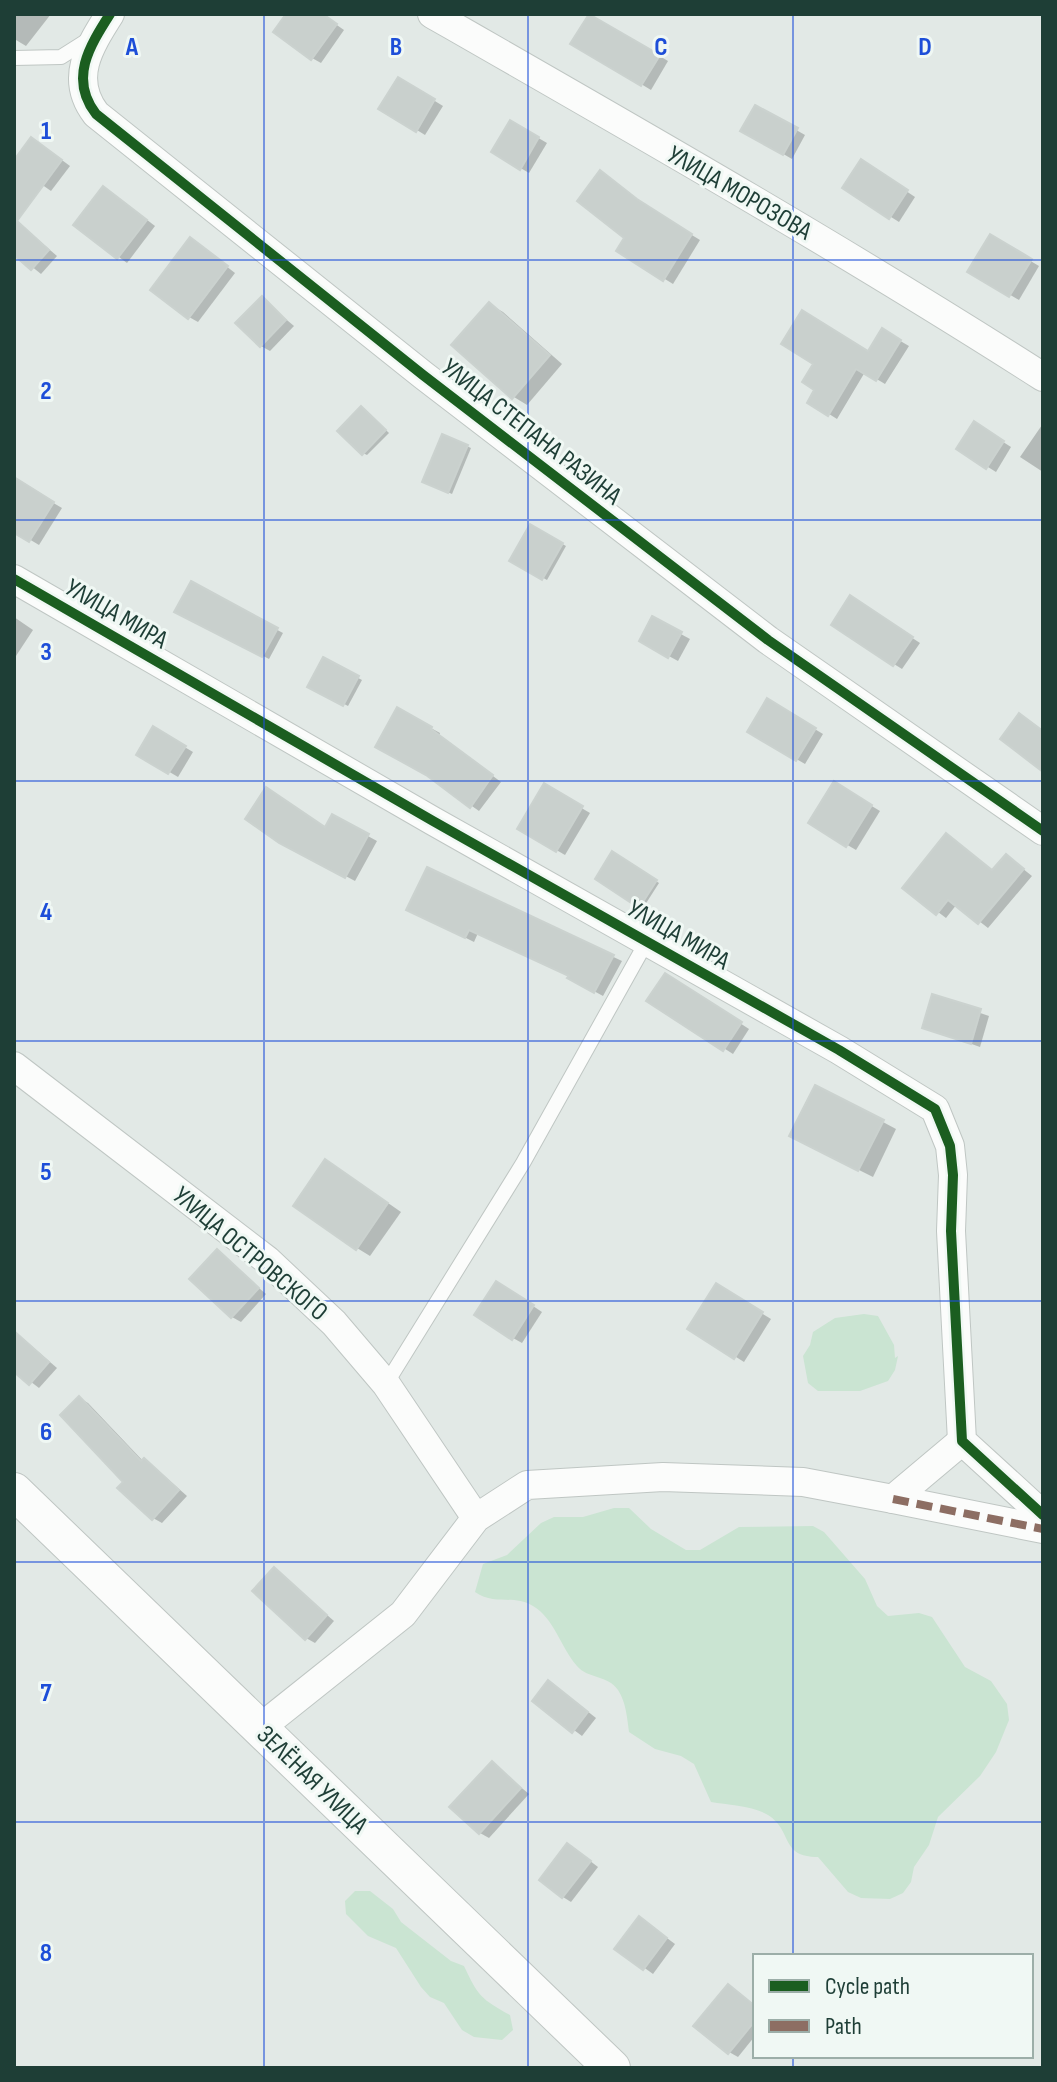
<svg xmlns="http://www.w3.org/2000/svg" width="1057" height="2082" viewBox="0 0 1057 2082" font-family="'Sofia Sans Condensed',sans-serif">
  <rect width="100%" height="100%" fill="#e2e9e6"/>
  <g fill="#cae4d2">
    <polygon points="864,1314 878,1316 894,1345 895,1358 898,1356 895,1370 888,1381 860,1391 818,1391 808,1383 803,1356 810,1345 813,1332 835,1318"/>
    <path d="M614 1508H629L651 1529 686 1550H700L739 1527 813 1526 824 1532 865 1579 877 1606 888 1616 919 1613 932 1617 965 1667 991 1681 1007 1704 1009 1720 996 1752 980 1776 938 1817 929 1845 914 1867 911 1882 903 1893 890 1899 861 1898 848 1892 818 1857C780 1857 793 1831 768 1815 754 1806 728 1805 711 1802L694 1764 681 1756 655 1749 629 1732C627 1718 626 1702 618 1690 608 1675 588 1679 577 1666 561 1648 554 1618 533 1606 513 1594 495 1606 475 1592L483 1564 507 1555 541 1523 554 1517H583Z"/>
    <path d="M355 1891H370L393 1909 401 1922 451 1961 464 1966C478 1996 481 1999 510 2015L513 2030 502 2040 474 2037 462 2030 444 2003 430 1997 421 1987 396 1948 368 1936 346 1914 345 1901Z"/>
  </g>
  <g fill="#0003">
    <polygon points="14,14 51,14 26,46 16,40 14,43"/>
    <polygon points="289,14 321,14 344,30 321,63 312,58"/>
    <polygon points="590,15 668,61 651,90 573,43"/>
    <polygon points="399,79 443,106 425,135 381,108"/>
    <polygon points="756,107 805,135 792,159 743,131"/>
    <polygon points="511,122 547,143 529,173 494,152"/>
    <polygon points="40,144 70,166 51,191 14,165"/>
    <polygon points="870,167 915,197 899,222 845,188"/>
    <polygon points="112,193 155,226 127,263 76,225"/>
    <polygon points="646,207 700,240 673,284 618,250"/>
    <polygon points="14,219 57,256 41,274 14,252"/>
    <polygon points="990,237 1039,266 1019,300 970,271"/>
    <polygon points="199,245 235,273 198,322 189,317"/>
    <polygon points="262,299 294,326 270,351 261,346"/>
    <polygon points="489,304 503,312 562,364 527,405 514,397 454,345"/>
    <polygon points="883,331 909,346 885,384 865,372 837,419 810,402 817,389 869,353"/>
    <polygon points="365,410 389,433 367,455 363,453"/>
    <polygon points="975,424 1011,447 996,472 959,449"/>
    <polygon points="1042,425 1043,426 1043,472 1020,457"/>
    <polygon points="443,436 471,448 452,494 428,483"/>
    <polygon points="14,480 62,508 39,545 14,530"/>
    <polygon points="531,527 566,546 547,580 512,560"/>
    <polygon points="191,584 283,633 269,659 177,612"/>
    <polygon points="859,603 920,643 902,669 894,664"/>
    <polygon points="14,617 33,630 14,659"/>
    <polygon points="653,619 690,639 678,661 641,641"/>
    <polygon points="324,660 362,680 348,706 310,686"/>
    <polygon points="768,701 823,734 805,764 750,732"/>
    <polygon points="398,710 440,733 439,736 501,782 479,811 428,775"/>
    <polygon points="154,729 193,752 178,777 139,754"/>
    <polygon points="835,784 880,811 856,850 810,823"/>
    <polygon points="544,786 590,813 565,855 520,829"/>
    <polygon points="333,817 377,841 355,881 280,841 326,829"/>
    <polygon points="613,854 659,883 643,908 597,878"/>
    <polygon points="1007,856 1032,876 988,928 957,904 946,918 905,887 993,872"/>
    <polygon points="428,870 622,961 603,996 570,978 571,976 478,933 474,942 418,914"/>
    <polygon points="674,980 749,1029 733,1054 649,1000"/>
    <polygon points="933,997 989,1016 980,1047 924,1027"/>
    <polygon points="883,1122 896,1129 873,1177 805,1143"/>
    <polygon points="339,1169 401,1212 370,1256 357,1248"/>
    <polygon points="217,1252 266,1294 241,1322 232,1317"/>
    <polygon points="716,1286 771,1319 744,1362 690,1328"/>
    <polygon points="506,1288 542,1312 522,1343 513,1338"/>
    <polygon points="14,1331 57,1368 39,1388 14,1369"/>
    <polygon points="79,1398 88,1403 144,1462 153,1466 187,1496 162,1523 153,1518 125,1482"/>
    <polygon points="275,1570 334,1621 315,1643 306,1638"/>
    <polygon points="558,1688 596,1718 582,1736 535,1701"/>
    <polygon points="492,1763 529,1794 489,1838 480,1833"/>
    <polygon points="577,1851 598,1867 571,1902 563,1897"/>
    <polygon points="648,1924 675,1944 653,1974 617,1948"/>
    <polygon points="737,1991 755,2006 755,2036 738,2057 729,2052"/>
  </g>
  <g fill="#c9d0cd" stroke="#cbd2cf" stroke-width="2">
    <polygon points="286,14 323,14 337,24 311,60 273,32"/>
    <polygon points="589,14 660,55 641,86 570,44"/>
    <polygon points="398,77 435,99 416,132 378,109"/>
    <polygon points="755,105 798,128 783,155 740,131"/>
    <polygon points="510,120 539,137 520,170 491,152"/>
    <polygon points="31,137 62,160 17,221 49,250 31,270 14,255 14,160"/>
    <polygon points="861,159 908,190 889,219 842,188"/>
    <polygon points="600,170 637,199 692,234 663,281 616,251 624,238 577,201"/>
    <polygon points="103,186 147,220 117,259 73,225"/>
    <polygon points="990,234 1032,259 1009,297 967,272"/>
    <polygon points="190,237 228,266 188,319 150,290"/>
    <polygon points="262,296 286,320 260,347 235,323"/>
    <polygon points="489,302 550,355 512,399 451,345"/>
    <polygon points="802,310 868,351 882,328 901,340 876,381 856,369 828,416 807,403 814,390 802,382 813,364 781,344"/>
    <polygon points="361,406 386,430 362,455 337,431"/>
    <polygon points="974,421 1004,441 986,469 956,449"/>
    <polygon points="442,434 468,445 448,493 422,482"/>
    <polygon points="14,477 54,502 29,542 14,533"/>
    <polygon points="530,524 563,543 542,580 509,561"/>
    <polygon points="191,581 278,628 262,657 174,612"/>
    <polygon points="850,595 913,637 893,666 831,625"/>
    <polygon points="652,616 682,632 668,658 639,641"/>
    <polygon points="323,657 359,676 343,706 307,687"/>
    <polygon points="767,698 816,728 796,761 747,732"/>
    <polygon points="397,707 432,727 431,729 493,775 470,808 426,775 375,747"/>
    <polygon points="1019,713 1043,731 1043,772 1000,739"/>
    <polygon points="153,726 186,746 168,774 136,755"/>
    <polygon points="834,781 872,805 846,847 808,823"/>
    <polygon points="544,783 583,806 556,852 517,829"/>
    <polygon points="266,787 325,827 332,814 369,834 345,878 279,843 245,819"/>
    <polygon points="946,833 992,870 1006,854 1024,869 978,924 948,900 936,915 902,888"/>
    <polygon points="612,851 657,880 639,908 595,879"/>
    <polygon points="427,867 614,955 594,993 567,978 569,976 469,930 465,938 406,910"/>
    <polygon points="665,973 742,1022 723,1051 646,1001"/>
    <polygon points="932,994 981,1009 971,1044 922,1028"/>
    <polygon points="815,1085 884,1120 858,1171 789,1136"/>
    <polygon points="325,1159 388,1203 356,1250 293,1206"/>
    <polygon points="217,1249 259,1288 231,1318 189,1279"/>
    <polygon points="496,1281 534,1305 512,1340 474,1315"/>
    <polygon points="716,1283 763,1312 734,1359 687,1329"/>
    <polygon points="14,1331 49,1362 29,1385 14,1372"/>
    <polygon points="79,1396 141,1461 144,1458 179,1490 152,1520 117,1488 123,1482 60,1415"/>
    <polygon points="274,1567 327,1615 305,1640 252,1591"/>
    <polygon points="548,1680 588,1712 572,1733 532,1701"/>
    <polygon points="492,1761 521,1788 479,1834 449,1807"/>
    <polygon points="567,1843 591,1861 562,1898 539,1880"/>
    <polygon points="639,1916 667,1938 643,1970 614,1949"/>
    <polygon points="728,1984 755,2006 755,2021 728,2054 693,2026"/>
  </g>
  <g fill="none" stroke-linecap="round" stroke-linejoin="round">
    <defs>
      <g id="service">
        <polyline points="14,58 61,57 91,38"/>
        <polyline points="386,1384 523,1163 647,941"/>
      </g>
      <g id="minor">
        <path d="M110 14C89 47 69 79 96 114L423 375 768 640 1043 831"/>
        <path d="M432 14C638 132 843 249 1043 377"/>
        <polyline points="14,579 433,821 839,1050 935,1109 950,1146 953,1175 951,1231 962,1441 1043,1515"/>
        <polyline points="14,1066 267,1260 334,1323 386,1384 476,1518"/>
        <polyline points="893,1499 1043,1529"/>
        <polyline points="260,1728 403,1614 476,1518 527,1485 663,1477 803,1482 893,1499 962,1441"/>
      </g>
      <polyline id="tertiary" points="14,1491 612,2068"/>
    </defs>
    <use href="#service" stroke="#bfc6c3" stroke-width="16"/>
    <use href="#minor" stroke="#bfc6c3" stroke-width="30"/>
    <use href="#tertiary" stroke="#bfc6c3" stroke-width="38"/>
    <use href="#service" stroke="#fbfcfb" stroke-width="14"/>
    <use href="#minor" stroke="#fbfcfb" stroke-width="28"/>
    <use href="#tertiary" stroke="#fbfcfb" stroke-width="36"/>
    <polyline stroke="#8d6e63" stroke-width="8" stroke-dasharray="16 8" stroke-linecap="butt" points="893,1499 1043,1529"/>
    <defs>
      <g id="cycleway">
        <path d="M110 14C89 47 69 79 96 114L423 375 768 640 1043 831"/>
        <polyline points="14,579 433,821 839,1050 935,1109 950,1146 953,1175 951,1231 962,1441 1043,1515"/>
      </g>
    </defs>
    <use href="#cycleway" stroke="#f0f8f4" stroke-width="15"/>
    <use href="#cycleway" stroke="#1b5e20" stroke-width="10"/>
  </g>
  <path fill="none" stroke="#1d4ed8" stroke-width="2" stroke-opacity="0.55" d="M264 14V2068M528 14V2068M793 14V1956M14 260H1043M14 520H1043M14 781H1043M14 1041H1043M14 1301H1043M14 1562H1043M14 1822H1043M793 2056V2068"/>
  <g text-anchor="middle" stroke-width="6" stroke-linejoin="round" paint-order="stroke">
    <g font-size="26" fill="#1e3e36" stroke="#f0f8f4">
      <text transform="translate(740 192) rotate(30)" y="9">УЛИЦА МОРОЗОВА</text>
      <text transform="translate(532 431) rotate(38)" y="9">УЛИЦА СТЕПАНА РАЗИНА</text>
      <text transform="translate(117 613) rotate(30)" y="9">УЛИЦА МИРА</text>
      <text transform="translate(679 934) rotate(30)" y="9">УЛИЦА МИРА</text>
      <text transform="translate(251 1253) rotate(40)" y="9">УЛИЦА ОСТРОВСКОГО</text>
      <text transform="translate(313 1779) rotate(44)" y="9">ЗЕЛЁНАЯ УЛИЦА</text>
    </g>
  </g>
  <g font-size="26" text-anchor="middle" font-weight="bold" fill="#1d4ed8" stroke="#f0f8f4" stroke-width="6" stroke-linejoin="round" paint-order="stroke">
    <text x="132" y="55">A</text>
    <text x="396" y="55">B</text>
    <text x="661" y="55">C</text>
    <text x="925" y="55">D</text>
    <text x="46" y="139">1</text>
    <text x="46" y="399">2</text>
    <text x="46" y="660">3</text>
    <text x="46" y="920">4</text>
    <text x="46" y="1180">5</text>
    <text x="46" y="1440">6</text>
    <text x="46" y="1701">7</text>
    <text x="46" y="1961">8</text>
  </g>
  <rect width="1057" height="2082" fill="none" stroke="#1e3e36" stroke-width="32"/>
  <rect x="753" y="1954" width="280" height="104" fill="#f0f8f4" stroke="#9caea8" stroke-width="2"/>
  <rect x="769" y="1980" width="40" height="12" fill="#1b5e20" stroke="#9caea8" stroke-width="2"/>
  <text x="825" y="1994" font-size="24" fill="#1e3e36">Cycle path</text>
  <rect x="769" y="2020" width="40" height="12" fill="#8d6e63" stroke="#9caea8" stroke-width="2"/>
  <text x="825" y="2034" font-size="24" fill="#1e3e36">Path</text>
</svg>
